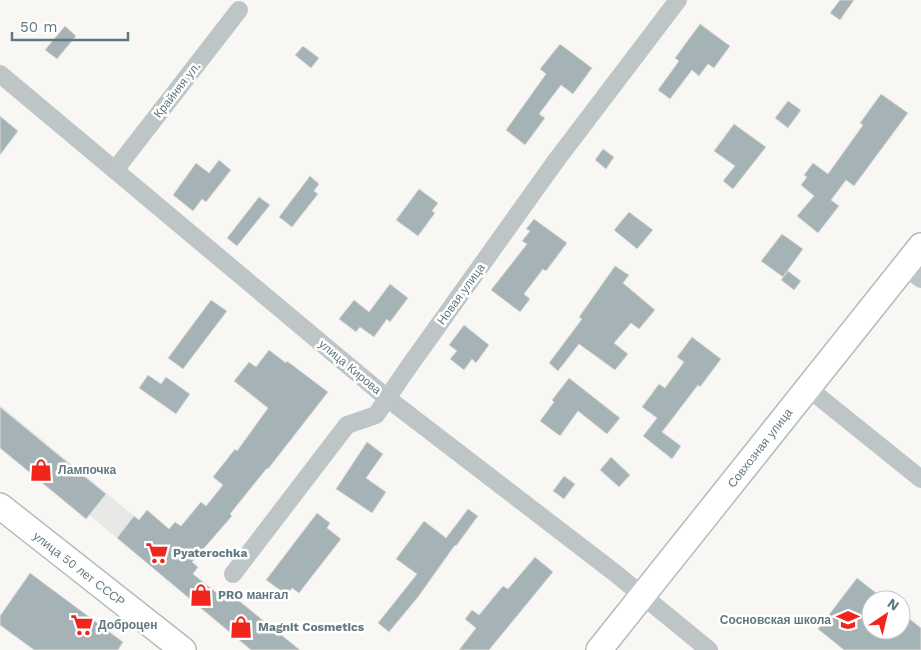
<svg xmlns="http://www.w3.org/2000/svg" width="921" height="650" viewBox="0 0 921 650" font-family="'Work Sans',sans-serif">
  <rect width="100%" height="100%" fill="#f8f7f4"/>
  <polygon fill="#e8e9e7" points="0,405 134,516 117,538 0,440"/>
  <g fill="#a6b3b6" stroke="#d9d9d7">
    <polygon points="840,0 854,0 840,20 830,13"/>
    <polygon points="700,24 730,46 714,68 708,64 699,76 692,70 670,99 658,90 679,61 675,58"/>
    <polygon points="65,26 76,36 57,59 45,50"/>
    <polygon points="560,44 592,68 573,94 561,85 539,114 545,118 525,145 506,130 546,74 540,69"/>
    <polygon points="303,46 319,58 311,68 295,55"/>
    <polygon points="881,94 908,113 854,186 846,180 831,200 839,206 818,233 797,216 814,196 801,185 807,177 804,175 813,163 828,174 863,125 860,123"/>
    <polygon points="788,101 801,110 788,128 775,118"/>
    <polygon points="0,116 18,131 0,155"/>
    <polygon points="734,124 766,147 733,189 723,181 735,166 714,151"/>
    <polygon points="603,149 614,157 606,169 595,160"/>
    <polygon points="219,160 231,170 206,202 202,199 193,211 173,195 196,163 209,173"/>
    <polygon points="310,176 319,184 314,191 318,194 292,227 279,217"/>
    <polygon points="419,189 438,203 432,211 435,213 418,236 396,220"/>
    <polygon points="259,197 270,205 237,246 227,238"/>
    <polygon points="629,212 653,230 637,249 614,230"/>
    <polygon points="534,219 567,243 546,271 543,269 524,294 530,299 520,312 491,290 527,244 522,241 530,231 526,229"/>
    <polygon points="782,234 803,249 783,277 761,261"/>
    <polygon points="615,266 629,275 623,283 655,310 639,329 631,323 614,343 628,354 615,370 579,344 558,371 549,363 582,319 579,317"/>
    <polygon points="788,271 801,281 794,290 781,280"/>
    <polygon points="390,284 408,298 390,322 387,319 374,337 360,327 356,332 339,319 354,300 369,312"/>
    <polygon points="211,300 227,311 183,369 168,358"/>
    <polygon points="464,325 489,345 476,363 472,359 464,370 450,359 457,351 449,345"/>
    <polygon points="692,337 721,359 700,387 698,385 662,432 681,446 672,459 643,436 657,418 642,407 659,384 665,388 684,362 677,357"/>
    <polygon points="269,350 286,363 287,361 328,392 268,469 267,468 230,514 232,516 192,562 198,567 193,574 223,598 228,592 300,650 251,650 117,538 134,516 139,520 147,510 169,529 175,522 181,526 201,502 206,506 223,485 213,477 235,449 237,451 268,408 234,381 249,362 256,367"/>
    <polygon points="148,375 161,384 166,377 190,394 176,414 139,388"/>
    <polygon points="569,378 620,418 607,434 578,411 560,436 540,421 554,402 552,400"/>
    <polygon points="0,407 106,494 86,519 0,448"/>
    <polygon points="367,442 383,454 366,478 386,492 372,513 336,489"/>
    <polygon points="611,457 630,475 619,487 600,470"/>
    <polygon points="564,476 575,484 564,499 553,491"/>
    <polygon points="468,509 478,516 456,546 455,545 418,597 389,632 378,623 417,574 396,559 424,521 446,538"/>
    <polygon points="317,513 330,523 327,528 341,539 299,593 292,588 287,595 266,580"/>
    <polygon points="535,557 553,572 489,650 459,650 476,628 465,619 472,610 479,615 503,586 508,589"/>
    <polygon points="30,573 123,642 118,650 34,650 0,625 0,616"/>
    <polygon points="857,578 885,600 871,600 871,630 901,630 901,612 921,628 921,650 844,650 818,629"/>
  </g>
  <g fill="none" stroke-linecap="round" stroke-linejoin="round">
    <defs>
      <g id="secondary">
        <polyline points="0,506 183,650"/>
        <polyline points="599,650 921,246"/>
      </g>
    </defs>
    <use href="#secondary" stroke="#b2bbbe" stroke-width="28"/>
    <g stroke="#bdc5c7" stroke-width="18">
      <polyline points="0,74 387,398 615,573 709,650"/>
      <polyline points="115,170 239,10"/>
      <polyline points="905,267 921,279"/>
      <polyline points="808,388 921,479"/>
      <polyline points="233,574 347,425 376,415 405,372 555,162 678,0"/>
    </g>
    <use href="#secondary" stroke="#fff" stroke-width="25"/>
  </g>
  <defs>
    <symbol id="shop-bare" viewBox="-9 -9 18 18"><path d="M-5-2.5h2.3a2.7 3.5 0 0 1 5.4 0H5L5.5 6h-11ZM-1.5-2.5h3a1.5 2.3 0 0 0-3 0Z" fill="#f0251c" stroke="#fff" stroke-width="2.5" paint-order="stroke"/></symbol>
    <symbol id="supermarket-bare" viewBox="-9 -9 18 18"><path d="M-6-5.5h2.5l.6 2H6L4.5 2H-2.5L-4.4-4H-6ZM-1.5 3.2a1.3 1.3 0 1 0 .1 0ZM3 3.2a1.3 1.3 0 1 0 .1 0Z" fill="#f0251c" stroke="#fff" stroke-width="2.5" paint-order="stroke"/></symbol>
    <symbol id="school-bare" viewBox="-9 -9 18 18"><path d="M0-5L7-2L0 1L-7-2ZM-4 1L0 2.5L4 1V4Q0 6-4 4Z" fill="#f0251c" stroke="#fff" stroke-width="2.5" paint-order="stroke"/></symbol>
  </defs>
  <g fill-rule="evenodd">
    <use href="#shop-bare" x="25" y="454" width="32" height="32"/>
    <use href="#supermarket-bare" x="141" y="537" width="32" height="32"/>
    <use href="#shop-bare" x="185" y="579" width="32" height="32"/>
    <use href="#school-bare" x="832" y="604" width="32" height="32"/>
    <use href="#supermarket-bare" x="66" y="609" width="32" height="32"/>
    <use href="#shop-bare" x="225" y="611" width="32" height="32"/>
  </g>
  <g text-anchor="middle" stroke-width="5" stroke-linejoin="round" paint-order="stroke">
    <g font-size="12" fill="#607981" stroke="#fff">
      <text transform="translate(177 90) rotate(-52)" y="4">Крайняя ул.</text>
      <text transform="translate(461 294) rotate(-54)" y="4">Новая улица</text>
      <text transform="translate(350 367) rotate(40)" y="4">улица Кирова</text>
      <text transform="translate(760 448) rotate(-52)" y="4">Совхозная улица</text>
      <text transform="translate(79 569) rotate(38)" y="4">улица 50 лет СССР</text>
    </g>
    <g font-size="12" font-weight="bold" fill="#607981" stroke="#fff" text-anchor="start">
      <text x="58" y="474">Лампочка</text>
      <text x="173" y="557">Pyaterochka</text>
      <text x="218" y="599">PRO мангал</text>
      <text x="831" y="624" text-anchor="end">Сосновская школа</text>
      <text x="98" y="629">Доброцен</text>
      <text x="258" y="631">Magnit Cosmetics</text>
    </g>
  </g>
  <g transform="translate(886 615) rotate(35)"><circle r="24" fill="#ffffff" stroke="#bfc9cd"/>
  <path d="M0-4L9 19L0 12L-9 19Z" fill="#f0251c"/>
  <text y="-8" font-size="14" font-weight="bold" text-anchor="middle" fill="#607981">N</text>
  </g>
  <path d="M12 32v8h116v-8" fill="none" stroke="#607981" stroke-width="2.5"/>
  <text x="20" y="32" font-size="15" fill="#607981" stroke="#ffffff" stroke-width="4" paint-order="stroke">50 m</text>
</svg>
